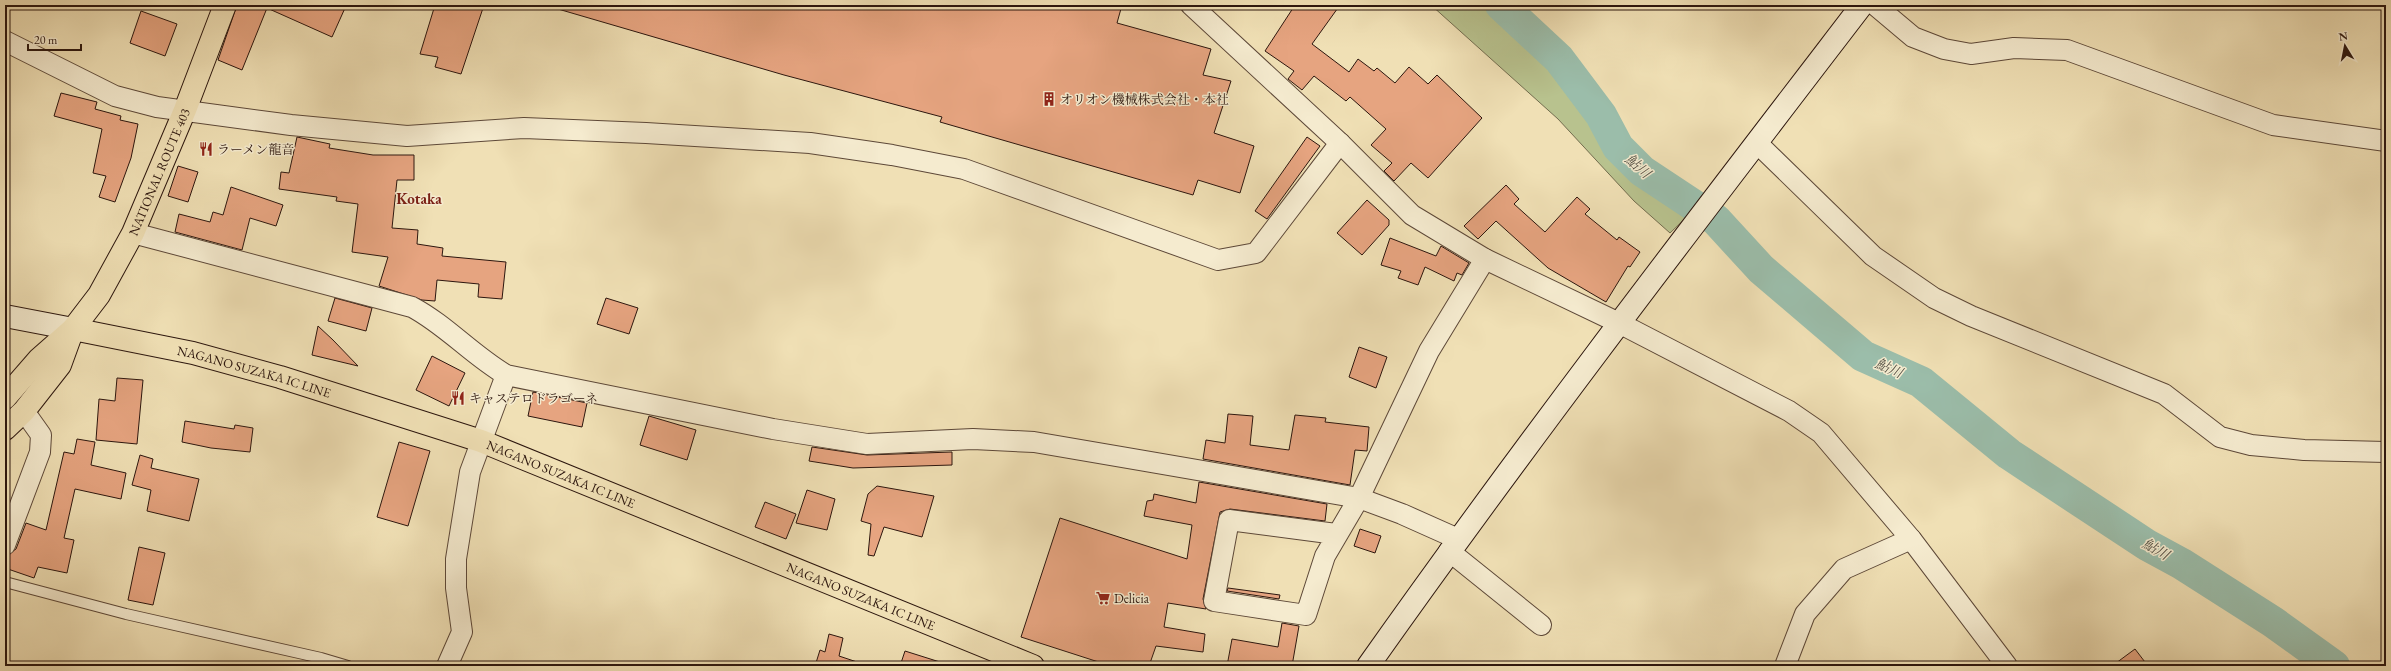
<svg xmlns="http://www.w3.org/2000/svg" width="2391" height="671" viewBox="0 0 2391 671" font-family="'EB Garamond','Noto Serif JP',serif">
  <rect width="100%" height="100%" fill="#f0e0b5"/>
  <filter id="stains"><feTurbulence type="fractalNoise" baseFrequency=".005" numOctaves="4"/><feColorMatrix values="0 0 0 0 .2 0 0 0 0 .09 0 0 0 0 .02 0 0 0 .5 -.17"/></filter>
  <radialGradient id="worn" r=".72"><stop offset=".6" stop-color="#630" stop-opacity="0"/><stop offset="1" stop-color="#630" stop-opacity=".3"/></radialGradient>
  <polygon fill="#b8c28e" stroke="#726c4e" points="1431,5 1485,5 1558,70 1603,130 1618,163 1692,212 1670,233 1634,201 1558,119"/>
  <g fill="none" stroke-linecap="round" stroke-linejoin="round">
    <polyline stroke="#9bbdaa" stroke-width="32" points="1501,5 1559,59 1601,115 1618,147 1642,171 1716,220 1761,269 1863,356 1921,382 2009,454 2147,545 2182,564 2273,622 2334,666"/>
  </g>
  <g fill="#e6a480" stroke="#2c160e">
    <polygon points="237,5 337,5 345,8 332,37 267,8 242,70 218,60"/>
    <polygon points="435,5 484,5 461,74 435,67 438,57 420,54"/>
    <polygon points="558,5 1122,5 1117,23 1211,49 1203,75 1231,81 1214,133 1254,146 1240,193 1198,180 1193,195 940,122 942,117 784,75 558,9"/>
    <polygon points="1295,5 1340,5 1312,44 1349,72 1358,59 1374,71 1377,68 1395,83 1409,67 1428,84 1437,75 1482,118 1428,178 1411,163 1394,181 1384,171 1392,163 1371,145 1386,129 1350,97 1346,101 1314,76 1302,90 1288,79 1294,71 1265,51"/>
    <polygon points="141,11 177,24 165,56 130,43"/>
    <polygon points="61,93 97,102 95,109 121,116 120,120 138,124 131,158 115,202 99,197 106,176 93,173 102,129 54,116"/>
    <polygon points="297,137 330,144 329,148 373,155 414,155 414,180 397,180 392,228 418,230 417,244 443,248 442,256 506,262 502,299 478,297 479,284 437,280 435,301 422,300 379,286 388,257 352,252 358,204 336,201 337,197 279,189 281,172 289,173"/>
    <polygon points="1307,137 1320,146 1267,219 1255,211"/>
    <polygon points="178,166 198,172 188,202 168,196"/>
    <polygon points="1506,185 1519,199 1514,204 1545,232 1577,197 1590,209 1585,214 1617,240 1619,237 1640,252 1630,267 1628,266 1606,302 1548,268 1496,221 1478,239 1464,226"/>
    <polygon points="231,187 283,205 276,226 250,218 242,250 175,232 179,214 210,222 213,212 223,215"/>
    <polygon points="1367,200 1389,220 1389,225 1362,255 1337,233"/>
    <polygon points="1390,238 1436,256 1441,246 1469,263 1462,275 1457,273 1454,281 1425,267 1418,285 1398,278 1401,271 1381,265"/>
    <polygon points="335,298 372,308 366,331 328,321"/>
    <polygon points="606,298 638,308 629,334 597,324"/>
    <polygon points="318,326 333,340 358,366 312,355"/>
    <polygon points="1359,347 1387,357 1376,388 1349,377"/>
    <polygon points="432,356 465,373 449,406 416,390"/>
    <polygon points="117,378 143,380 137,444 96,440 99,399 115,401"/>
    <polygon points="533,392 587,403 582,427 528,416"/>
    <polygon points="1228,414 1253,416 1250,445 1289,450 1295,415 1326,418 1325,422 1369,427 1367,451 1355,450 1350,485 1203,459 1206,440 1225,443"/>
    <polygon points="649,416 696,430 687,460 640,445"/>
    <polygon points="185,421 234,429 235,425 253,428 250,452 211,448 182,442"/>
    <polygon points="77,439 95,442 91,465 126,473 121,499 75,489 64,538 74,540 67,573 38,567 34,578 5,568 6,556 16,549 26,523 46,530 64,452 74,454"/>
    <polygon points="399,442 430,451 408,526 377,517"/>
    <polygon points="812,447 867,455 952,452 952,465 853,468 809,461"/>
    <polygon points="140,455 153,459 151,468 199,479 189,521 147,511 151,490 132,485"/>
    <polygon points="1199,482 1327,504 1325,521 1230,509 1220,512 1203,599 1206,609 1168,603 1164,627 1205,634 1203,652 1156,646 1149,666 1111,666 1021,637 1060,518 1187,559 1192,525 1144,516 1147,501 1153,500 1154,494 1196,503"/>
    <polygon points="877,486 934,496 922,537 884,527 874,556 868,555 871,524 861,521 868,494"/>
    <polygon points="807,490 835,499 827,530 796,523"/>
    <polygon points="765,502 796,514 786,539 755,527"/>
    <polygon points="1360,529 1381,536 1375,553 1354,546"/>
    <polygon points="139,547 165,553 153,605 128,600"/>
    <polygon points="1228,588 1280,595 1279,599 1227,591"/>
    <polygon points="1282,623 1299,626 1292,666 1227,666 1232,639 1278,647"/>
    <polygon points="829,634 843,638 839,656 860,663 859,666 815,666 820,650 825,652"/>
    <polygon points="2135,649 2148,666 2112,666"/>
    <polygon points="905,651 943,663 942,666 900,666"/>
  </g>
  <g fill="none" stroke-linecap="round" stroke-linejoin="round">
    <defs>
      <polyline id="lane" points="5,582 126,614 321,658 348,666"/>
      <g id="street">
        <polyline points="1191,5 1340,143 1412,215 1485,259 1619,323 1789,411 1821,433 1911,539 2007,666"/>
        <polyline points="1875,5 1913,37 1944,49 1971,54 2014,48 2067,50 2273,125 2386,141"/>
        <polyline points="5,41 115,96 157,107 291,125 407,136 524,128 646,133 810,143 892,155 964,169 1218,260 1256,253 1340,143"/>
        <polyline points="1757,143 1873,256 1934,298 1971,316 2164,394 2220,437 2251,445 2304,450 2386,452"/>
        <path d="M133 233 412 307C446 325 472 355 506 375L773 429 867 444 973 439 1034 442 1145 461 1359 498 1402 514 1458 539"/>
        <polyline points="1336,534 1229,520 1214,601 1306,615 1325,556 1359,498 1429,351 1485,259"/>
        <polyline points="5,545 40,452 41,435 24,411"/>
        <polyline points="1449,551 1541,625"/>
        <polyline points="447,666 462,632 456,588 456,559 470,472 506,375"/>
        <polyline points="1785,666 1805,614 1844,569 1911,539"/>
      </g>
      <g id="secondary">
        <polyline points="5,316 73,329"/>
        <path d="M1368 666C1527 441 1695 223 1862 5"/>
      </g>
      <g id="primary">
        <path id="s1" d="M73 329 193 353 280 377 481 441 1033 666"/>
      </g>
      <g id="highway">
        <path id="s2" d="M5 398 39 359 73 329 99 295 133 233 185 110 225 5"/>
        <polyline points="5,429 24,411 60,365 72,332"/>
      </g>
    </defs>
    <use href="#lane" stroke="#5d4838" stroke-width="12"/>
    <use href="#street" stroke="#5d4838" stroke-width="22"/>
    <use href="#secondary" stroke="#2c160e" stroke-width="24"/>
    <use href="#primary" stroke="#2c160e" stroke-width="24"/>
    <use href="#highway" stroke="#2c160e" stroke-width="24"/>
    <use href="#lane" stroke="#f5ebcf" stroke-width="10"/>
    <use href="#street" stroke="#f5ebcf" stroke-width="20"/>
    <use href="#secondary" stroke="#f5ebcf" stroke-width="22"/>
    <use href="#primary" stroke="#f0e0b5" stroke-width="22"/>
    <use href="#highway" stroke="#f0e0b5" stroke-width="22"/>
  </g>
  <defs>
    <symbol id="building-bare" viewBox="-9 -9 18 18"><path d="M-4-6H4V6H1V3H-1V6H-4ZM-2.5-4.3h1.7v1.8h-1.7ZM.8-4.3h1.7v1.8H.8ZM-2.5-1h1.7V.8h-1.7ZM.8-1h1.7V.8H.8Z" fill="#8f2418" stroke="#f5ebcf" stroke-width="2.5" paint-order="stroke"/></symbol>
    <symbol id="restaurant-bare" viewBox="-9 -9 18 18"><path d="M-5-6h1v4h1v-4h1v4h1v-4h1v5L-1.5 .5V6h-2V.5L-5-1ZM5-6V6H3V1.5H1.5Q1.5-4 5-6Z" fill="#8f2418" stroke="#f5ebcf" stroke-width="2.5" paint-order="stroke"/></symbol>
    <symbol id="supermarket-bare" viewBox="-9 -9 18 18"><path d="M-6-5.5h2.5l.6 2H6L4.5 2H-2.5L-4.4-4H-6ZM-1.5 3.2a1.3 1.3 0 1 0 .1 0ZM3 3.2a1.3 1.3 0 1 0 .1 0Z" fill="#8f2418" stroke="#f5ebcf" stroke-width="2.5" paint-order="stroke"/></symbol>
  </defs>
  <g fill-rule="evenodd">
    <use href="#building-bare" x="1039" y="89" width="20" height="20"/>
    <use href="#restaurant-bare" x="196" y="139" width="20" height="20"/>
    <use href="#restaurant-bare" x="448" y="388" width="20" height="20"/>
    <use href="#supermarket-bare" x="1093" y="588" width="20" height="20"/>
  </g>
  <g text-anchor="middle" stroke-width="3" stroke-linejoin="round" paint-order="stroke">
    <g font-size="13" fill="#2c160e" stroke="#f5ebcf" text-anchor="start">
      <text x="1060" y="104">オリオン機械株式会社・本社</text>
      <text x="217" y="154">ラーメン龍音</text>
      <text x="469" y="403">キャステロドラゴーネ</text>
      <text x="1114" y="603">Delicia</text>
    </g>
    <g font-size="13" fill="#2c160e" stroke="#f5ebcf">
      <text dy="5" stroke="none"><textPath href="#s2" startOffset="277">NATIONAL ROUTE 403</textPath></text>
      <text dy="5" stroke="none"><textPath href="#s1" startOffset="186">NAGANO SUZAKA IC LINE</textPath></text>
      <text dy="5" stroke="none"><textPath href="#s1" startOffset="510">NAGANO SUZAKA IC LINE</textPath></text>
      <text dy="5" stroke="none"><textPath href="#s1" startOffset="834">NAGANO SUZAKA IC LINE</textPath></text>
    </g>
    <g font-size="14" font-style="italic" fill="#535045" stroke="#f5ebcf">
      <text transform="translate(1638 166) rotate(41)" y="5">鮎川</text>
      <text transform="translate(1889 368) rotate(24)" y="5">鮎川</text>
      <text transform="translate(2156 549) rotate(30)" y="5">鮎川</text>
    </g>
    <g font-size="15" font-weight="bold" fill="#7a1f14" stroke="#f5ebcf">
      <text x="419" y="204">Kotaka</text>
    </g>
  </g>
  <rect width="2391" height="671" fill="none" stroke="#f0e0b5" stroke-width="20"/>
  <rect x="6" y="6" width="2379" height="659" fill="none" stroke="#2c160e" stroke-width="2"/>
  <rect x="10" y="10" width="2371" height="651" fill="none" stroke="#2c160e"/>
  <g transform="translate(2345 46) rotate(350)" stroke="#f5ebcf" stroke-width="3" paint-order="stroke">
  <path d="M0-3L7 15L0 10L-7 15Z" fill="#2c160e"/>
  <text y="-6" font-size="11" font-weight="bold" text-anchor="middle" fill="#2c160e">N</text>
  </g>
  <path d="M28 44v6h53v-6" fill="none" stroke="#2c160e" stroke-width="2"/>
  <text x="34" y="44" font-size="12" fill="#2c160e" stroke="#f5ebcf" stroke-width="3" paint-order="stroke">20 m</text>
  <rect width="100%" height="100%" filter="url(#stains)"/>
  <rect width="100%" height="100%" fill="url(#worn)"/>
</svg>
